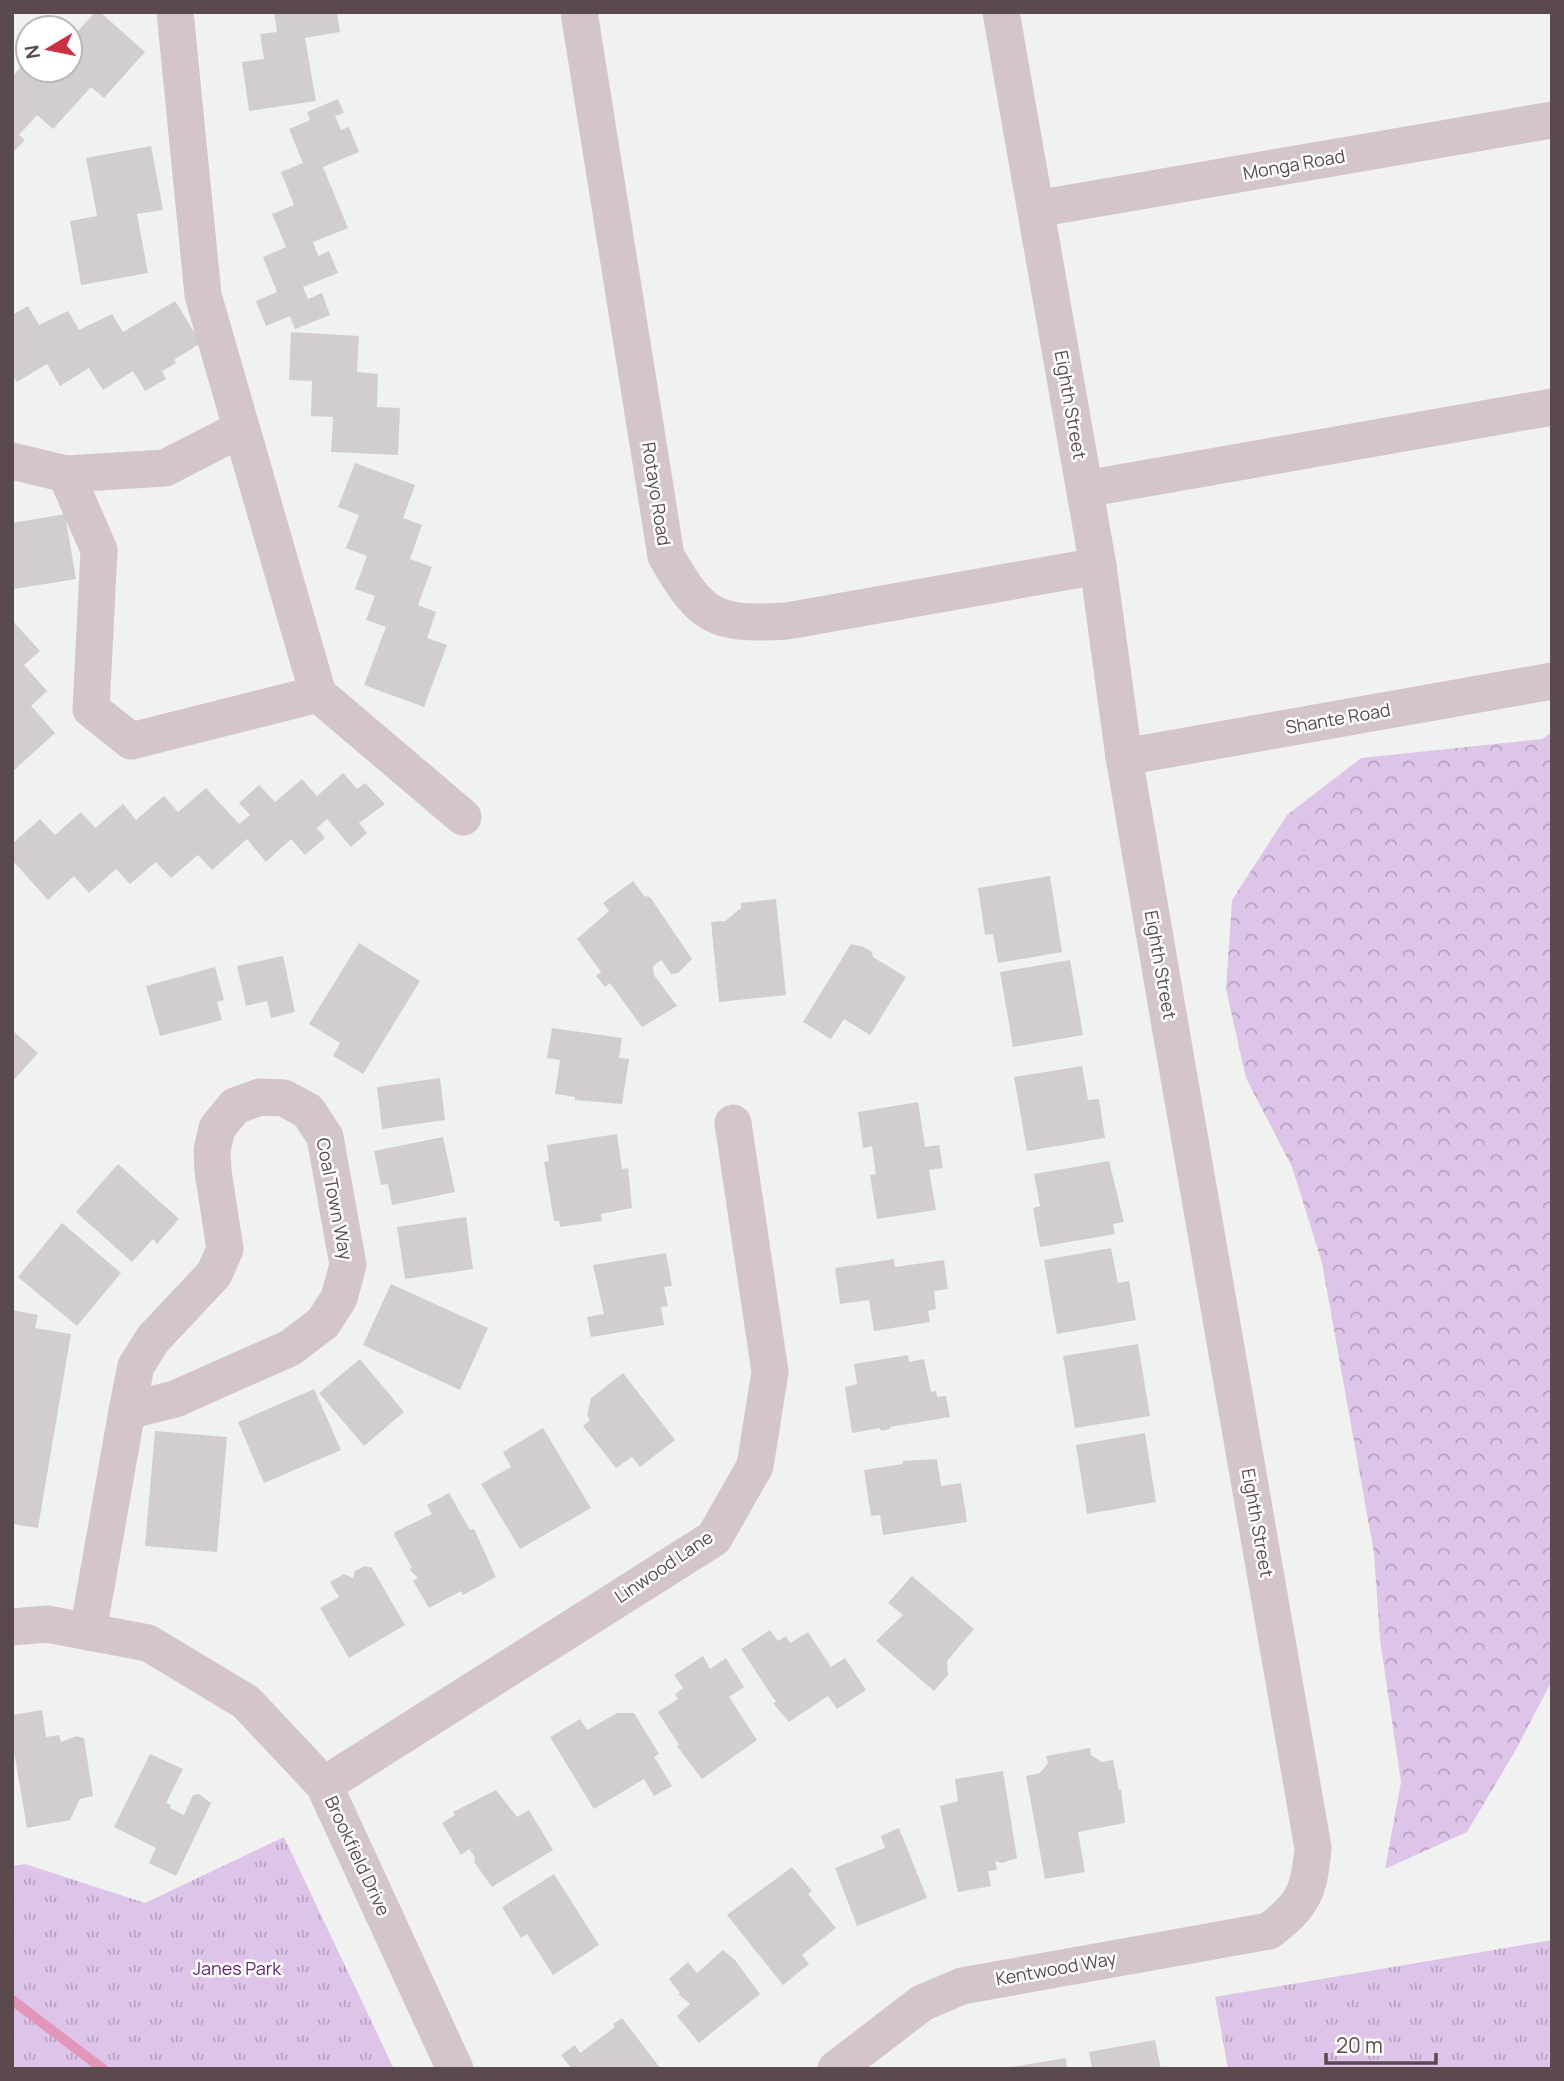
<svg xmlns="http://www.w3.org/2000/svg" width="1564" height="2081" viewBox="0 0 1564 2081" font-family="Manrope,sans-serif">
  <defs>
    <pattern id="grass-tufts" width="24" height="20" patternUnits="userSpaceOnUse" patternTransform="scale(1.75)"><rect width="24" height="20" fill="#dfc4ea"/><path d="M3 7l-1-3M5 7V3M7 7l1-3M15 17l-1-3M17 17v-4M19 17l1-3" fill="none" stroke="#b8a1c0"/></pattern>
    <pattern id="forest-crowns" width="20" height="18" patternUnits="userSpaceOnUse" patternTransform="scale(1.75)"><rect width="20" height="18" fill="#dfc4ea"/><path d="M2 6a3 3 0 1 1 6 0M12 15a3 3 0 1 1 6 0" fill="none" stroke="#b8a1c0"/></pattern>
  </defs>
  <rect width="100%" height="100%" fill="#f0f2f0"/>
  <g fill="url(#grass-tufts)">
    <polygon points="284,1837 394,2069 12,2069 12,1866 25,1864 145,1903"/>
    <polygon points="1552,1940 1552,2069 1228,2069 1215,1997"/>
  </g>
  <polygon fill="url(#forest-crowns)" points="1552,732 1552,1681 1514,1753 1467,1832 1385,1869 1401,1782 1380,1640 1374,1553 1322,1263 1292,1167 1246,1078 1226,989 1232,900 1287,815 1361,758 1542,739"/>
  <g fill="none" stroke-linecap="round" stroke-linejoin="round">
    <polyline stroke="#e196ba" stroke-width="10" points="12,2000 103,2069"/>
  </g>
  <g fill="#d3cece">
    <polygon points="95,12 100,12 145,52 104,98 91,87 53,129 37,115 19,135 25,140 12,153 12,77 28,59 28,70 70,70 70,40"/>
    <polygon points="274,12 337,12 340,32 305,38 316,101 249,111 242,62 264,59 260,34 277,32"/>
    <polygon points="338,99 344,113 335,116 341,130 349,127 359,152 323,167 348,228 313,242 318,256 329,251 338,273 303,287 308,299 322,293 330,315 295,329 290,316 266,326 256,301 277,292 263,257 286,247 272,214 294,205 281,172 303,163 289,129 310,120 307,112"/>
    <polygon points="151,146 163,210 137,214 148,273 81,285 70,221 97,216 86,158"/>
    <polygon points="175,301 201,343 174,360 176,363 162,371 166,379 145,391 133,371 103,390 89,368 60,386 47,364 17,382 12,375 12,315 28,306 39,325 68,311 79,330 112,314 123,332"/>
    <polygon points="291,332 359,336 357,372 378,374 377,407 400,408 398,455 331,452 333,417 311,416 312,381 289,380"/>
    <polygon points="355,463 415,485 403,518 422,525 410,559 432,567 418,605 436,612 427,638 447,645 424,707 364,685 386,627 366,620 375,596 355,589 367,556 346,548 359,515 338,507"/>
    <polygon points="65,514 76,579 14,589 12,523"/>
    <polygon points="12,620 40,651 24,665 47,691 31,706 55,733 12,772"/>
    <polygon points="343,773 357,789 365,783 385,804 359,823 367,833 351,847 327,819 317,828 325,838 305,855 291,839 266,862 247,839 212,870 198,855 171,878 156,862 130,884 116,869 89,893 74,876 48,900 12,860 12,844 40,819 55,835 81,812 95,828 123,804 136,820 164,796 178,812 206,788 239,824 250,815 239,803 259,785 275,802 302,779 317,796"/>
    <polygon points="1050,876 1062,952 998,963 993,934 985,935 978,888"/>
    <polygon points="633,881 644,896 650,897 692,959 678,973 671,974 661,960 653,966 654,975 677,1006 642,1027 610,983 605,987 596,976 601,972 577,939 609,911 603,903"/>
    <polygon points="776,899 786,995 719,1002 711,922 725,921 741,908 741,903"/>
    <polygon points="359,943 420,981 363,1074 333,1056 340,1043 309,1024"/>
    <polygon points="851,944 864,947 872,952 873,957 906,977 870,1035 844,1019 831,1039 803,1022"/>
    <polygon points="283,956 295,1012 271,1018 267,1001 246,1006 237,966"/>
    <polygon points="1070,960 1083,1035 1013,1047 1000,972"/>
    <polygon points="215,967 224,1000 217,1002 222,1020 160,1036 146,986"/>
    <polygon points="552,1028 622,1038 619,1058 629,1059 622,1104 575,1100 575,1097 555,1094 560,1060 547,1058"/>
    <polygon points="12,1030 38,1053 12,1082"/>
    <polygon points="1082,1066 1088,1100 1099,1099 1105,1138 1027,1151 1014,1077"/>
    <polygon points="440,1078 445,1120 382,1129 377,1087"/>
    <polygon points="918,1102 925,1147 939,1145 943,1168 929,1170 936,1210 877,1219 870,1175 876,1174 872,1146 863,1148 858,1112"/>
    <polygon points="617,1134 622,1169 628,1168 632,1208 601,1214 602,1221 560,1227 559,1221 554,1221 544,1162 549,1161 547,1145"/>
    <polygon points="443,1137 455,1192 392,1205 388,1184 381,1185 374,1151"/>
    <polygon points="1109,1161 1124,1222 1113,1224 1115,1234 1040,1247 1033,1208 1040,1206 1034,1174"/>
    <polygon points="118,1164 179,1219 157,1244 153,1239 132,1262 76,1212"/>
    <polygon points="466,1217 473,1269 405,1279 397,1227"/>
    <polygon points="62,1223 121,1273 77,1326 18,1277"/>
    <polygon points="1111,1248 1118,1283 1129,1281 1136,1320 1057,1334 1044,1260"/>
    <polygon points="666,1253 672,1286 664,1287 668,1306 661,1307 664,1325 591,1337 587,1317 604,1314 593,1265"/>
    <polygon points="894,1259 895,1267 944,1260 948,1289 934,1291 936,1309 928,1311 930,1322 874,1331 869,1300 840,1304 835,1268"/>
    <polygon points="391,1284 488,1328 460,1390 363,1345"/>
    <polygon points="12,1310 38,1315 35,1328 71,1334 38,1528 12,1524"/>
    <polygon points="1138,1344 1150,1416 1075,1428 1063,1356"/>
    <polygon points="908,1355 909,1362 924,1359 931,1392 936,1391 937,1397 946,1396 950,1417 890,1427 890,1429 881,1431 880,1428 852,1433 845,1387 857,1384 854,1364"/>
    <polygon points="360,1359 404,1412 364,1446 319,1393"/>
    <polygon points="623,1373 675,1440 640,1467 632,1457 616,1468 583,1426 590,1420 587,1415 591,1398"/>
    <polygon points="314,1389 341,1450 264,1483 238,1422"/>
    <polygon points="543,1428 591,1508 520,1549 481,1484 511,1467 503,1452"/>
    <polygon points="155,1431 227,1437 217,1552 145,1546"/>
    <polygon points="1145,1433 1156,1502 1087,1514 1076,1445"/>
    <polygon points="937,1459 941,1486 961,1483 967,1522 883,1535 880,1515 871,1516 864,1470 903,1464 902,1461"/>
    <polygon points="449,1493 470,1530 474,1529 496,1577 463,1595 461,1591 429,1608 413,1581 418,1578 409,1569 412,1568 394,1535 395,1532 432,1514 427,1505"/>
    <polygon points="365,1566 372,1568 405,1625 349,1658 320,1608 339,1597 330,1582 344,1574 353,1578 355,1571"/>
    <polygon points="912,1576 974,1629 947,1661 948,1675 934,1691 876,1641 903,1615 888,1603"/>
    <polygon points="770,1630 778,1641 786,1636 790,1643 808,1632 831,1667 845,1658 866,1690 837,1709 828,1696 789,1722 773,1703 776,1702 741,1649"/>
    <polygon points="703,1656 710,1669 726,1658 744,1687 729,1697 757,1740 702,1779 677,1746 679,1745 658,1712 678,1699 675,1694 683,1688 674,1675"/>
    <polygon points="42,1710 46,1737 59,1735 61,1742 76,1736 84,1738 93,1796 80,1799 70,1820 27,1828 12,1740 12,1715"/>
    <polygon points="617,1713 634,1713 659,1754 654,1757 672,1786 654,1796 644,1779 594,1809 550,1737 580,1719 587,1730"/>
    <polygon points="1090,1748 1091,1755 1102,1762 1113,1760 1119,1790 1121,1789 1125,1823 1078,1832 1085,1872 1045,1879 1026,1776 1040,1773 1048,1763 1046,1756"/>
    <polygon points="150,1754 183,1769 166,1803 171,1805 170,1808 184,1815 193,1795 199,1794 211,1803 176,1876 149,1863 156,1848 114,1827"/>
    <polygon points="1003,1771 1017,1858 1002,1863 995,1861 997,1870 988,1871 991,1886 958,1892 940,1806 958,1801 955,1779"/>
    <polygon points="496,1790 517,1817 529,1810 553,1850 492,1887 474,1862 475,1857 469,1849 461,1855 442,1823 455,1815 453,1812"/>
    <polygon points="899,1828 927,1898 857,1926 835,1868 885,1848 881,1836"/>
    <polygon points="792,1867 812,1891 808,1894 836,1928 802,1955 809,1964 783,1985 727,1915"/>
    <polygon points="554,1874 599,1945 553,1975 527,1934 521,1938 502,1907"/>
    <polygon points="723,1950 735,1960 760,1994 699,2043 677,2016 690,2004 678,1994 680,1993 669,1979 688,1962 697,1973"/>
    <polygon points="622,2018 661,2069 572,2069 561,2055 575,2045 580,2053 615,2027 613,2024"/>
    <polygon points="1155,2040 1161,2069 1092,2069 1089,2052"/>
    <polygon points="1066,2058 1067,2069 1012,2069 1012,2067"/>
  </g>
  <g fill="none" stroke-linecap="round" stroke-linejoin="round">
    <g stroke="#d3c5c8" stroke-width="37">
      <polyline points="175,12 203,295 318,694 463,817"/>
      <path d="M579 12 666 556C702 619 715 625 787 621L1098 566"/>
      <polyline points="1036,209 1552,120"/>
      <polyline points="12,461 66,474 165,468 241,429"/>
      <polyline points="66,474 99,550 91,709 131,741 318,694"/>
      <polyline points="1085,489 1552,407"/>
      <polyline points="1124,757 1552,681"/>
      <polyline points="12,1627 47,1624 148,1643 246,1702 324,1785 455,2069"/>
      <polyline points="88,1632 127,1411 136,1366 153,1339 214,1274 225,1249 213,1171 212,1150 217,1128 235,1106 260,1097 284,1098 308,1111 325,1137 348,1265 339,1298 323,1323 290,1348 175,1399 127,1411"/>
      <polyline points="324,1785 714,1538 755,1466 770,1372 733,1123"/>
      <path d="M836 2069 922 2003 962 1986 1269 1931C1304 1904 1309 1892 1313 1848L1171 1031 1124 757 1098 566 1001 12"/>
    </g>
  </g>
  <g text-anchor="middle" stroke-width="5" stroke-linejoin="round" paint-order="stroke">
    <g font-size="18" fill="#5b4a4d" stroke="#fff">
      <text transform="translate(1294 165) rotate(-10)" y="6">Monga Road</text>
      <text transform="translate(1070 405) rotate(80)" y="6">Eighth Street</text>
      <text transform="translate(656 494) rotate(81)" y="6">Rotayo Road</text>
      <text transform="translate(1338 719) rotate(-10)" y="6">Shante Road</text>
      <text transform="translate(1160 965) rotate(80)" y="6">Eighth Street</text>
      <text transform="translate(334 1199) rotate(79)" y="6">Coal Town Way</text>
      <text transform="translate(1257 1523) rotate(80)" y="6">Eighth Street</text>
      <text transform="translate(664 1567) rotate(-34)" y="6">Linwood Lane</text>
      <text transform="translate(357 1856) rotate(65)" y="6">Brookfield Drive</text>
      <text transform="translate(1056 1969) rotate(-10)" y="6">Kentwood Way</text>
    </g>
    <g font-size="18" fill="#652373" stroke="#fff">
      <text x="237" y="1975">Janes Park</text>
    </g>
  </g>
  <rect width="1564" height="2081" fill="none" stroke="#5b4a4d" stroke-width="28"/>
  <g transform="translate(49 49) rotate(260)"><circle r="33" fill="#ffffff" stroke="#bdb7b8" stroke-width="2"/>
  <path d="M0-5L12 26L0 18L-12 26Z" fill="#cb3042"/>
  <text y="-10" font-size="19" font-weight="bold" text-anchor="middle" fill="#5b4a4d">N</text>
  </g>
  <path d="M1326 2053v10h110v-10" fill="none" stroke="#5b4a4d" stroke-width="3.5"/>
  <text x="1336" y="2053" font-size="21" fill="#5b4a4d" stroke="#ffffff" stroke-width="5" paint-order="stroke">20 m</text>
</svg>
